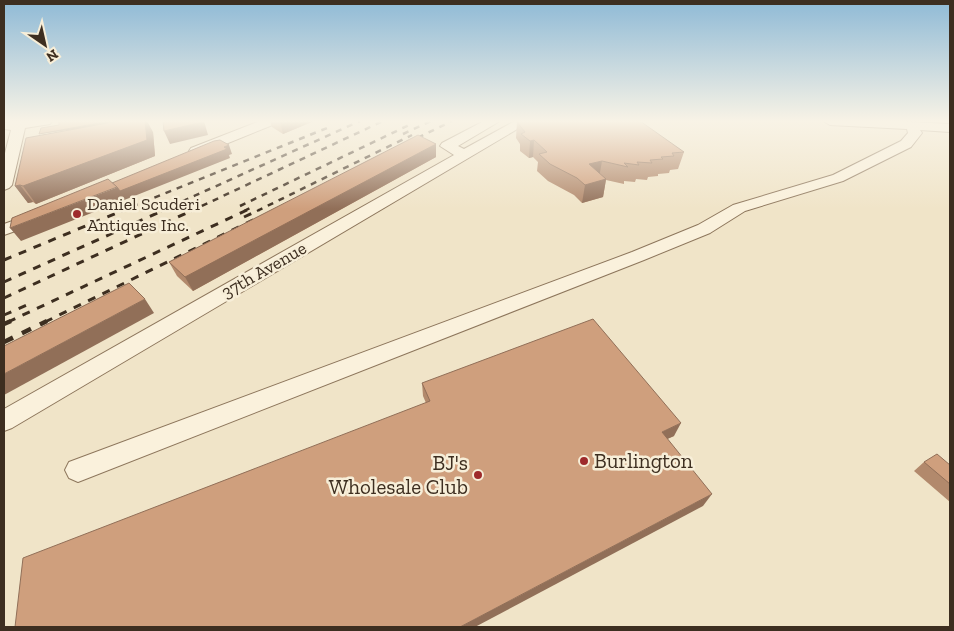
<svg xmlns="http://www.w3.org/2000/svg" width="954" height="631" viewBox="0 0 954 631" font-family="'Zilla Slab',serif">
  <rect width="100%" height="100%" fill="#f0e4c8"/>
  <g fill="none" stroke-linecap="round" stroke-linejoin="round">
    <defs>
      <g id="minor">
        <polygon points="14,121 52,121 50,124 25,128 12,185 9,188 4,190 4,157 11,130 4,129 4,123"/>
        <polygon points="260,121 277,121 275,124 201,154 191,154 189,151 191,148"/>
        <polygon points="484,121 500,121 458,146 464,149 515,121 531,121 12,428 4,431 4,409 454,155 440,146 442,143"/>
        <polygon points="823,121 890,121 950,124 950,132 920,130 922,133 911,147 843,181 745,211 710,233 644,260 78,482 69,478 65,470 69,462 632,252 698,225 733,205 833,175 901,141 908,133 907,129 830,125"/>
        <polygon points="35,213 41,214 43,218 41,222 4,235 4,224"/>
      </g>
    </defs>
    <use href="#minor" stroke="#8d765c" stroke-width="2"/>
    <use href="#minor" fill="#faf1dc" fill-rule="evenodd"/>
    <g stroke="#3d2e20" stroke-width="2.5" stroke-dasharray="6 6" stroke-linecap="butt">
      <polyline points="403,134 431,121"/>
      <polyline points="407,143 452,121"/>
      <polyline points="240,206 409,125"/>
      <polyline points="121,211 327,128"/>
      <polyline points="161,211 360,121"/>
      <polyline points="191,211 383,121"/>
      <polyline points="244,211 250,208"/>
      <polyline points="257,211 412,135"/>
    </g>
    <g stroke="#3d2e20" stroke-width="3" stroke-dasharray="8 8" stroke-linecap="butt">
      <polyline points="244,217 259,210"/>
      <polyline points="4,260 124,210"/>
      <polyline points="4,282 164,210"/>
      <polyline points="4,298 193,210"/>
      <polyline points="4,315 29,304"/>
      <polyline points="8,322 247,210"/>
      <polyline points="45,322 255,219"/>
    </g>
    <g stroke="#3d2e20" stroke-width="4.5" stroke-dasharray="10 10" stroke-linecap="butt">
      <polyline points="4,324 11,321"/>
      <polyline points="4,342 47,321"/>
    </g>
  </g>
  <g fill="#b2896c">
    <polygon points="270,121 314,121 283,134 272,127"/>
    <polygon points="517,122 684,152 678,169 670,170 669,173 658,174 658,176 648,177 647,180 636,179 635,182 624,181 624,184 606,180 603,197 582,203 574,195 548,181 537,171 538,162 533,157 529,158 520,151 520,144 516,138"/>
    <polygon points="153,132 155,156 36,204 33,202 28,203 15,186"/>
    <polygon points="436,144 436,157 193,291 177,276 169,262"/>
    <polygon points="422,383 674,436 667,439 703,506 426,403 423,396"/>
    <polygon points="924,462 950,465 950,502 914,471"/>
  </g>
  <g fill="#916f58">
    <polygon points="110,121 135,121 39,134"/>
    <polygon points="145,121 147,121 153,132 155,156 36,204 23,186"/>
    <polygon points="202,121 204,121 208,135 170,144 164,131"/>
    <polygon points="280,121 314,121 283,134"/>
    <polygon points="534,140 533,157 529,158 530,141"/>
    <polygon points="436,144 436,157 193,291 185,277"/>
    <polygon points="229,145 232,154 229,155 230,158 21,241 10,228"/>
    <polygon points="602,161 599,178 589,164"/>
    <polygon points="606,179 603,197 582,203 585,185"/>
    <polygon points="20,185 33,202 28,203 15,186"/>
    <polygon points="145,299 154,313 4,395 4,374"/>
    <polygon points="681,423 674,436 656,444 662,432"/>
    <polygon points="712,494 703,506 475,627 460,627"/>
  </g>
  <g fill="#cf9f7d" stroke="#916f58">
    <polygon points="70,121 110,121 39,134 41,128 59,125 59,122"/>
    <polygon points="118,121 145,121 147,140 23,186 20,185 15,186 26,138"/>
    <polygon points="163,121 202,121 203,122 164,131"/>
    <polygon points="519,121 640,121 684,152 672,153 674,156 661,157 663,159 650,160 652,163 637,162 639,165 624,163 628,167 602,161 589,164 606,179 585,185 577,178 550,164 539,154 547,152 534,140 530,141 521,134 525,132 517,122"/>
    <polygon points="418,135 436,144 185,277 169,262"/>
    <polygon points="220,140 229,145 224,147 227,149 120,191 117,187 112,183 214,141"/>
    <polygon points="108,179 117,187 10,228 12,218"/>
    <polygon points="129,283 145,299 4,374 4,346"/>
    <polygon points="593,319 681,423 662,432 712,494 460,627 15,627 23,558 430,401 422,383"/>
    <polygon points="937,454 950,465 950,484 924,462"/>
  </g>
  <linearGradient id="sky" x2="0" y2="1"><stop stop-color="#8fbad6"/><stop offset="0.58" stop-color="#f8f3e6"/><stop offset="1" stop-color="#f8f3e6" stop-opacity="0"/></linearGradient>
  <rect width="954" height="209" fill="url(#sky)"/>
  <g fill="#9e2a2b" stroke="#f7eed8" stroke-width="2">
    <circle cx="77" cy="214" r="5"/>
    <circle cx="584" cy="461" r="5"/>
    <circle cx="478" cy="475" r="5"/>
  </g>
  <g text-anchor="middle" stroke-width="5" stroke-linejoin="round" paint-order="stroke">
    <g font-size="18" fill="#3d2e20" stroke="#f7eed8" text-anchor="start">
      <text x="87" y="210">Daniel Scuderi<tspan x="87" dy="21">Antiques Inc.</tspan></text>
    </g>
    <g font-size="18" fill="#3d2e20" stroke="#f7eed8">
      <text transform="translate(264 270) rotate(-30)" y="6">37th Avenue</text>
    </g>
    <g font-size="21" fill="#3d2e20" stroke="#f7eed8" text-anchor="start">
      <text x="594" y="468">Burlington</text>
      <text x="468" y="470" text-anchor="end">BJ's<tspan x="468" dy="24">Wholesale Club</tspan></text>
    </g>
  </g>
  <rect width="954" height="631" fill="none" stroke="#3d2e20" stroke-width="10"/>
  <g transform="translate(45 45) rotate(146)" stroke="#f7eed8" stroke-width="4" paint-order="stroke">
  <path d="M0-4L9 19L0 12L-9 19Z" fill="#3d2e20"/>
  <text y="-8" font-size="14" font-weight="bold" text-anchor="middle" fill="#3d2e20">N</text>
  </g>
</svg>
